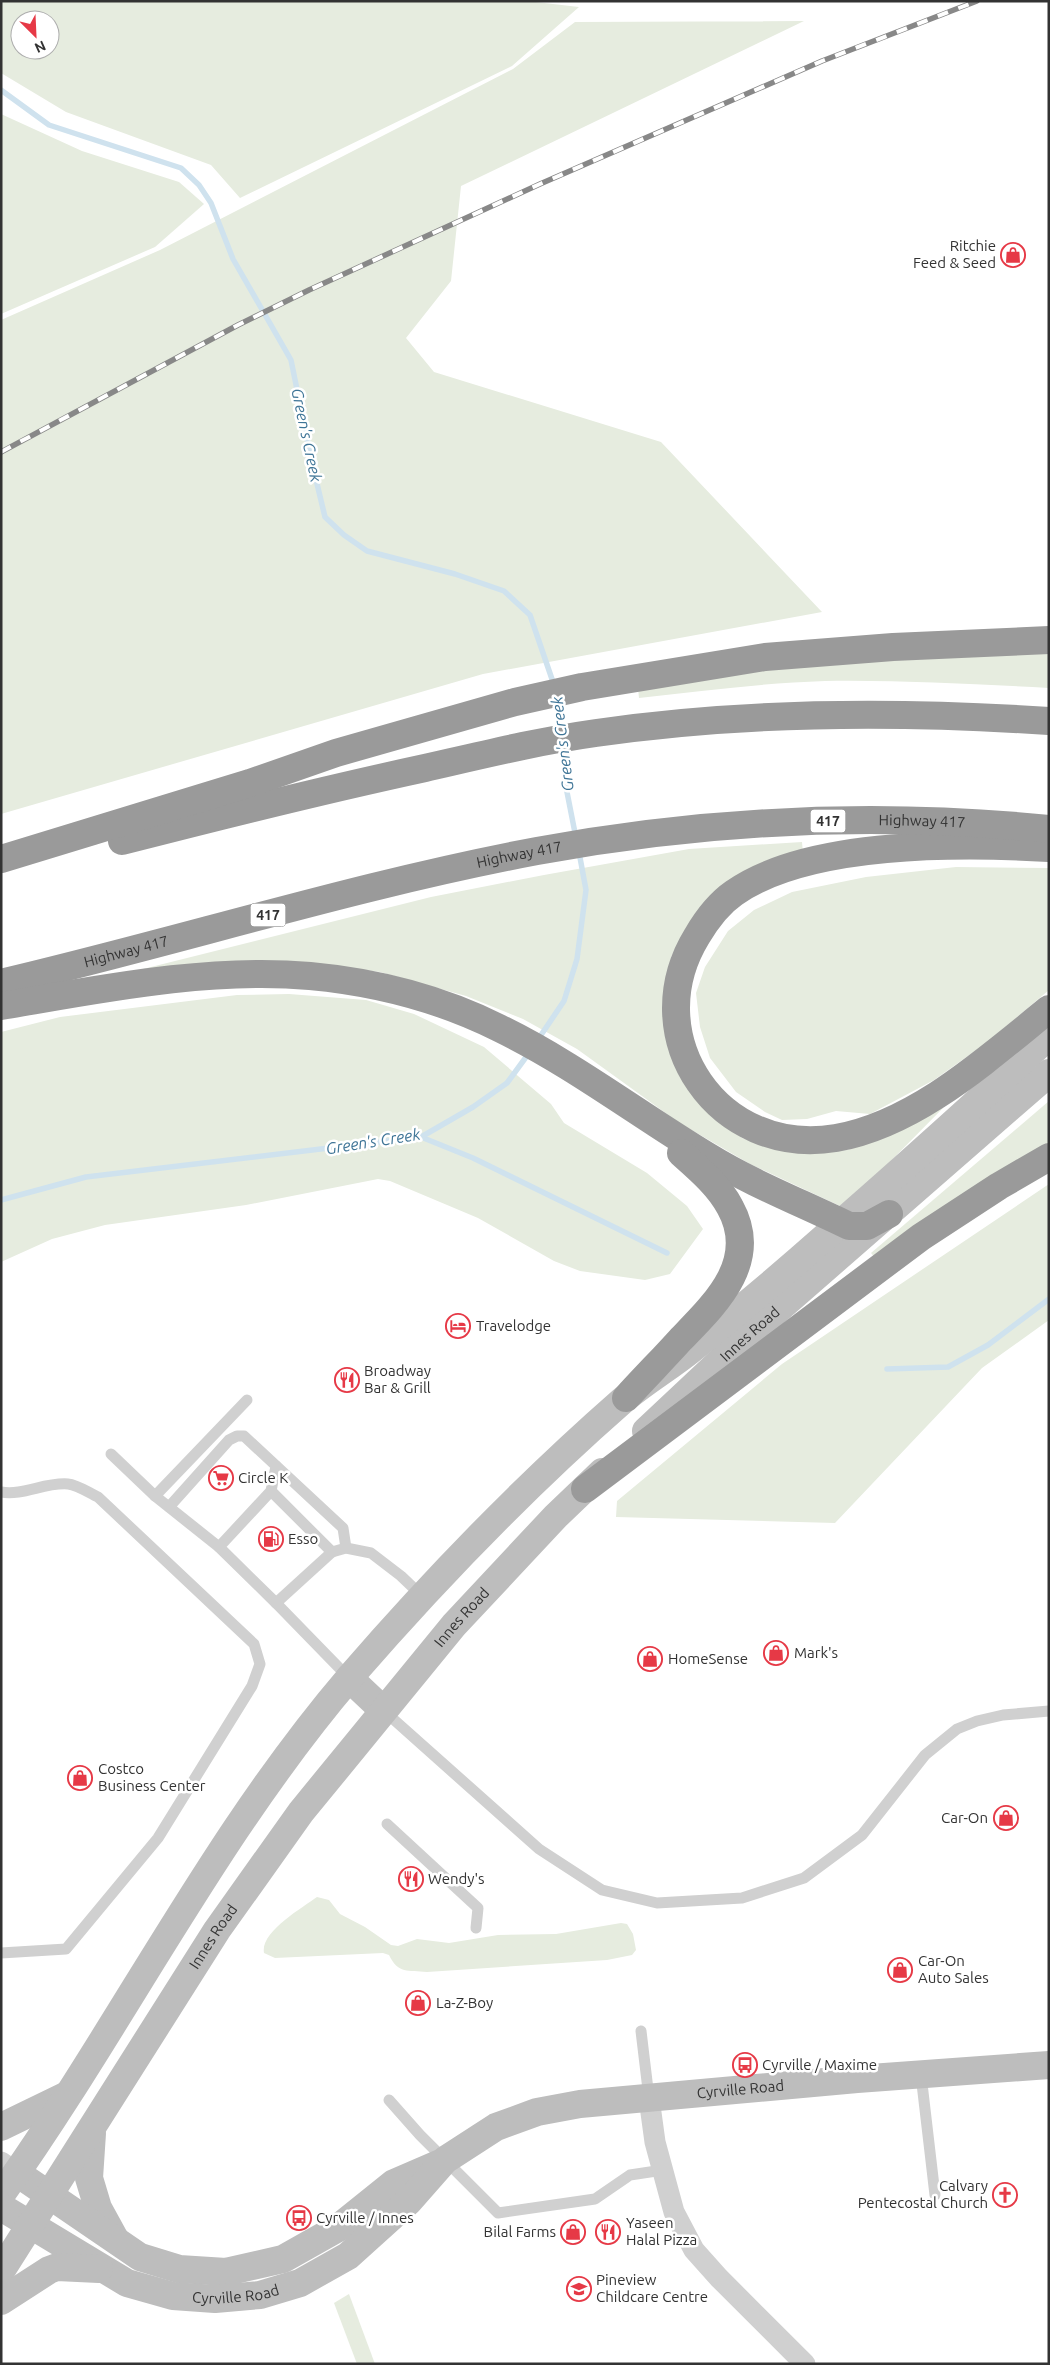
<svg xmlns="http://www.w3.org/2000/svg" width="1050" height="2365" viewBox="0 0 1050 2365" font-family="Ubuntu,sans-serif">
  <rect width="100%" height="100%" fill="#fff"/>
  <g fill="#e6ecdf" fill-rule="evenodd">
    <path d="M1 1H527L579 7 512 66 240 198 211 165 66 112 1 73ZM20 20H50V50H20Z"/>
    <polygon points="804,21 461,186 451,281 406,338 434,372 661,442 822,612 483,674 1,814 1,320 160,250 513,69 575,22"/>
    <polygon points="1,114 82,151 179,182 204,204 155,247 1,314"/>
    <path d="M1049 650V688C974 684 900 680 825 681 763 683 701 691 639 698L638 688 747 670Z"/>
    <polygon points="802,842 803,853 711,897 687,926 671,957 664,1009 688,1089 704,1108 742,1138 768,1147 800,1153 847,1150 887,1135 940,1105 943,1108 870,1182 840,1206 750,1164 678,1122 577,1049 523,1019 466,996 380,972 312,963 131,972 431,897 544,875 689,849"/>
    <polygon points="956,867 1049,868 1049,990 989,1041 934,1080 870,1114 836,1111 807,1119 782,1120 765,1112 736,1092 710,1058 700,1027 696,993 705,967 728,931 754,910 792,892 866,877"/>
    <polygon points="289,994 366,1000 414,1014 484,1047 551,1104 564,1123 647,1173 687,1206 703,1229 670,1274 645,1280 580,1271 554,1261 478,1218 390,1181 378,1179 246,1205 105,1225 52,1239 1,1262 1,1032 60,1017 237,995"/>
    <polygon points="1049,1101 1049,1148 877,1260 871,1253"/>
    <polygon points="1049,1184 1049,1320 982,1368 835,1523 616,1517 617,1501 782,1364"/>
    <path d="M317 1897 329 1900 340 1914 365 1927 391 1945 398 1946 417 1939 449 1943 498 1935 556 1934 621 1923 627 1924 633 1934 636 1950 632 1955 607 1960 427 1972C408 1970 398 1974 389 1955L383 1953 275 1958 264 1953C260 1932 302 1908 317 1897Z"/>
    <polygon points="349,2294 375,2364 357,2364 334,2303"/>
  </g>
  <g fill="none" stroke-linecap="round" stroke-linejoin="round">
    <g stroke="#cfe2ee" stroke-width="5.5">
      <polyline points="1,90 49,125 181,168 199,185 211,203 233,259 291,360 312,463 325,517 344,535 367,551 455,574 504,591 530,615 554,685"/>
      <polyline points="559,699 562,732"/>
      <polyline points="563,746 566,787 576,838"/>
      <polyline points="537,1041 564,1001 577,959 586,890 579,852"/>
      <polyline points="421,1137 473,1158 667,1253"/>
      <polyline points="1,1200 86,1177 421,1137 473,1107 507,1083 529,1053"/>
      <polyline points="887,1369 948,1367 988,1345 1049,1299"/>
    </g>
    <g stroke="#d0d0d0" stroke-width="11">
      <polyline points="111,1454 155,1496"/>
      <polyline points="271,1491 276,1466"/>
      <path d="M1 1492C23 1496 45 1482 68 1484 78 1485 89 1493 98 1497L254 1644 260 1664 252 1686 158 1838 66 1949 1 1953"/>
      <polyline points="169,1507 229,1440 237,1436 244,1436 343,1528 346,1548"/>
      <polyline points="219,1547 155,1496 247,1400"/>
      <polyline points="276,1603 219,1547 271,1491 332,1552"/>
      <polyline points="349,1678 276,1603 332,1552 346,1548 371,1553 401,1576 423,1597"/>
      <polyline points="383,1710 539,1849 602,1890 657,1903 742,1898 804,1878 862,1835 925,1755 957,1729 977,1721 1003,1715 1049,1711"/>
      <polyline points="387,1824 478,1908 476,1928"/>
      <polyline points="641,2031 649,2098"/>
      <polyline points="921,2075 935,2195"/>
      <polyline points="389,2100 420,2135 498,2213 595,2199 630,2175 663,2170"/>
    </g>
    <g stroke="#d0d0d0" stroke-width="21">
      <polyline points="649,2098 655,2142 674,2212 694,2250 719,2278 805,2364"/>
      <polyline points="1,2162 17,2173"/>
    </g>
    <g stroke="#bdbdbd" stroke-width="28">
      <path id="s1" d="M646 1431 744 1339 1049 1073"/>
      <polyline points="349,1678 383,1710"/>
      <polyline points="1,2127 67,2095"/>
      <polyline points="92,2133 89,2178 98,2208 115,2239"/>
      <polyline points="17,2173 140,2257 179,2269 226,2272 283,2259 338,2228 394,2183 438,2164"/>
      <path d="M1 2195C122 2025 214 1836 350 1677 435 1579 525 1486 622 1401 644 1382 670 1367 692 1349 737 1313 782 1275 825 1237 901 1171 975 1104 1049 1036"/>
      <path id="s2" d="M1 2207 127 2283 173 2296 215 2299 260 2295 300 2283 348 2256 409 2201 445 2160 496 2127 537 2112 580 2104 857 2079 1049 2065"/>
      <path id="s3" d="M1 2271 217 1930 301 1812 454 1625 556 1516 602 1472"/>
      <polyline points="1,2301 49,2270 57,2267 99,2269"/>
    </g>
    <g stroke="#9a9a9a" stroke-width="28">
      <path d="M122 841C223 815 323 790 425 768 482 755 539 741 596 733 746 711 898 711 1049 721"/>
      <path d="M1049 848C961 843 808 841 734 893 718 904 707 919 697 936 635 1037 719 1158 836 1138 916 1124 987 1059 1049 1009"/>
      <polyline points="1,859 250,783 336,753 515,702 582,687 765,657 893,647 1049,640"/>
      <path id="s4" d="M1 983C180 941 356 885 537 851 705 820 879 812 1049 829"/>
      <path d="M1 1006C101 989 209 967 310 976 375 982 441 999 499 1028 573 1064 639 1115 709 1157 753 1184 802 1203 849 1226H867L889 1214"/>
      <path d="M626 1398C644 1378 663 1359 681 1339 716 1303 760 1261 730 1207 719 1186 699 1169 681 1153"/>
      <polyline points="585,1489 921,1237 999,1186 1049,1157"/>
    </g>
    <defs>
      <polyline id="rail" points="1,452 238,325 309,290 540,184 822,61 977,1"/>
    </defs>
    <use href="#rail" stroke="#888" stroke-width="5.5"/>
    <use href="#rail" stroke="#fff" stroke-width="4" stroke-dasharray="11" stroke-linecap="butt"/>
  </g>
  <defs>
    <symbol id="shop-ring" viewBox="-11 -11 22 22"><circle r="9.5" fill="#fff" stroke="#e63946" stroke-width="1.5"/><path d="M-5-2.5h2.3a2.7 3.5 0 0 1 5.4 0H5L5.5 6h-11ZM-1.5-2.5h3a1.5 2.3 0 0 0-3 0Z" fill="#e63946"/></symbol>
    <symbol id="hotel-ring" viewBox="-11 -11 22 22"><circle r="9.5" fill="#fff" stroke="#e63946" stroke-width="1.5"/><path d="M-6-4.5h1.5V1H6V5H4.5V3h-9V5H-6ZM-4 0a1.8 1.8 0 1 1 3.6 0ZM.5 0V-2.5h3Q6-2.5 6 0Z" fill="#e63946"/></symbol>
    <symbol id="restaurant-ring" viewBox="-11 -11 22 22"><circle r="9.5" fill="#fff" stroke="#e63946" stroke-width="1.5"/><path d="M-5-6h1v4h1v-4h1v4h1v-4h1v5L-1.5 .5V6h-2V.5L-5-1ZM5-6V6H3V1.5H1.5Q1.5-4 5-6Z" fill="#e63946"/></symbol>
    <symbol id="supermarket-ring" viewBox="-11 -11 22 22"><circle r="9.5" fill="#fff" stroke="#e63946" stroke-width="1.5"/><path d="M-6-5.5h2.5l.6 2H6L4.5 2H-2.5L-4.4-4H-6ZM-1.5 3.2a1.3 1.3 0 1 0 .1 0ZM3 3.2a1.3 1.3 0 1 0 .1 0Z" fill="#e63946"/></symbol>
    <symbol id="fuel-ring" viewBox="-11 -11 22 22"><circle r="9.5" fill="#fff" stroke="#e63946" stroke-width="1.5"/><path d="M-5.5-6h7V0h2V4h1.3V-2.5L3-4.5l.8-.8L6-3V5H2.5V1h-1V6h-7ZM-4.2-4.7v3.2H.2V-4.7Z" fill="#e63946"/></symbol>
    <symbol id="bus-ring" viewBox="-11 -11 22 22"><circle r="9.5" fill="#fff" stroke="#e63946" stroke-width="1.5"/><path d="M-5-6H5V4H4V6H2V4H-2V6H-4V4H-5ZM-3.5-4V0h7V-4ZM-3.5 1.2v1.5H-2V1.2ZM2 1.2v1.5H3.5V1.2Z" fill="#e63946"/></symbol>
    <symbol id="church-ring" viewBox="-11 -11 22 22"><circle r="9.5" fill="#fff" stroke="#e63946" stroke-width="1.5"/><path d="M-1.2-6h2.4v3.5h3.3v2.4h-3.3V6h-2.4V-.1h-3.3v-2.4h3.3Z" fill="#e63946"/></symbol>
    <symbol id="school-ring" viewBox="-11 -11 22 22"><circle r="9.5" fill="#fff" stroke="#e63946" stroke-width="1.5"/><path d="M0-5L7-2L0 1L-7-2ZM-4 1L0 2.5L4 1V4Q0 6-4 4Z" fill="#e63946"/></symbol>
  </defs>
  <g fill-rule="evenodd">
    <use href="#shop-ring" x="999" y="241" width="28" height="28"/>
    <use href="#hotel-ring" x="444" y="1312" width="28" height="28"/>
    <use href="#restaurant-ring" x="333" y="1366" width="28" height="28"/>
    <use href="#supermarket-ring" x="207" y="1464" width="28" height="28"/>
    <use href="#fuel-ring" x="257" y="1525" width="28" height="28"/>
    <use href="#shop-ring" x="762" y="1639" width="28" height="28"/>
    <use href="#shop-ring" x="636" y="1645" width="28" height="28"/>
    <use href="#shop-ring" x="66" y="1764" width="28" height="28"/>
    <use href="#shop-ring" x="992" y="1804" width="28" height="28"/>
    <use href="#restaurant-ring" x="397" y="1865" width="28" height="28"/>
    <use href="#shop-ring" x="886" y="1956" width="28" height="28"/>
    <use href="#shop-ring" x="404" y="1989" width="28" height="28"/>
    <use href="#bus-ring" x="731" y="2051" width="28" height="28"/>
    <use href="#church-ring" x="991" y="2181" width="28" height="28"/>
    <use href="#bus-ring" x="285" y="2204" width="28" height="28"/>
    <use href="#shop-ring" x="559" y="2218" width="28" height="28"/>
    <use href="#restaurant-ring" x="594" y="2218" width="28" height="28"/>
    <use href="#school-ring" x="565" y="2275" width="28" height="28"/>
  </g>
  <g text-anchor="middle" stroke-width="5" stroke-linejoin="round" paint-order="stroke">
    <g fill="#fff" stroke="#707070" stroke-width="1">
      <rect x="810.5" y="809.5" width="35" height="23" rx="4"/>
      <rect x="250.5" y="903.5" width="35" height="23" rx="4"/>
    </g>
    <g font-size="14" font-weight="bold" fill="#333">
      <text x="828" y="826">417</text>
      <text x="268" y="920">417</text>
    </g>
    <g font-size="15" fill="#333" stroke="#fff" text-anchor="start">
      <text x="996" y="251" text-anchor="end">Ritchie<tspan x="996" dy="17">Feed &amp; Seed</tspan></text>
      <text x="476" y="1331">Travelodge</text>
      <text x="364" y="1376">Broadway<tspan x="364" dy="17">Bar &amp; Grill</tspan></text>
      <text x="238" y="1483">Circle K</text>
      <text x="288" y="1544">Esso</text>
      <text x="794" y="1658">Mark's</text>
      <text x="668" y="1664">HomeSense</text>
      <text x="98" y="1774">Costco<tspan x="98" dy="17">Business Center</tspan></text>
      <text x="988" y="1823" text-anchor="end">Car-On</text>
      <text x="428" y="1884">Wendy's</text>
      <text x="918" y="1966">Car-On<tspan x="918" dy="17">Auto Sales</tspan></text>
      <text x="436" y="2008">La-Z-Boy</text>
      <text x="762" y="2070">Cyrville / Maxime</text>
      <text x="988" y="2191" text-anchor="end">Calvary<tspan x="988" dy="17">Pentecostal Church</tspan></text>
      <text x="316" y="2223">Cyrville / Innes</text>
      <text x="626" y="2228">Yaseen<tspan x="626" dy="17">Halal Pizza</tspan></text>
      <text x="556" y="2237" text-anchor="end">Bilal Farms</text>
      <text x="596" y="2285">Pineview<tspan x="596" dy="17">Childcare Centre</tspan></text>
    </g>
    <g font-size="15" fill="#333" stroke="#fff">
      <text dy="5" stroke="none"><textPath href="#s4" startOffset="939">Highway 417</textPath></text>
      <text dy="5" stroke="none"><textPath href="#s4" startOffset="534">Highway 417</textPath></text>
      <text dy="5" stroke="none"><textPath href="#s4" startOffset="129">Highway 417</textPath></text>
      <text dy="5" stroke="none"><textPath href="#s1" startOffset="142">Innes Road</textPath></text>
      <text dy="5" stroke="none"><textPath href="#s3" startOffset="801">Innes Road</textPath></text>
      <text dy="5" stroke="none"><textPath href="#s3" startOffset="396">Innes Road</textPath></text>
      <text dy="5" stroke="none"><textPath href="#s2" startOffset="825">Cyrville Road</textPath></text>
      <text dy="5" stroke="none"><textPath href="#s2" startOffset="258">Cyrville Road</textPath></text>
    </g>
    <g font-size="16" font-style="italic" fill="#3f7597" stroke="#fff">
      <text transform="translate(307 435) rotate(78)" y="6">Green's Creek</text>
      <text transform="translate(562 744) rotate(-97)" y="6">Green's Creek</text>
      <text transform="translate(373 1141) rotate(-9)" y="6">Green's Creek</text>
    </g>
  </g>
  <rect width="1050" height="2365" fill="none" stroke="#333333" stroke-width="5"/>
  <g transform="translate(35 35) rotate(156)"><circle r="24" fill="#ffffff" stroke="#adadad"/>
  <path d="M0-4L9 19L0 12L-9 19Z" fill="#e63946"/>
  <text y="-8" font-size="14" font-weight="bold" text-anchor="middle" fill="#333333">N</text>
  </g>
</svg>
